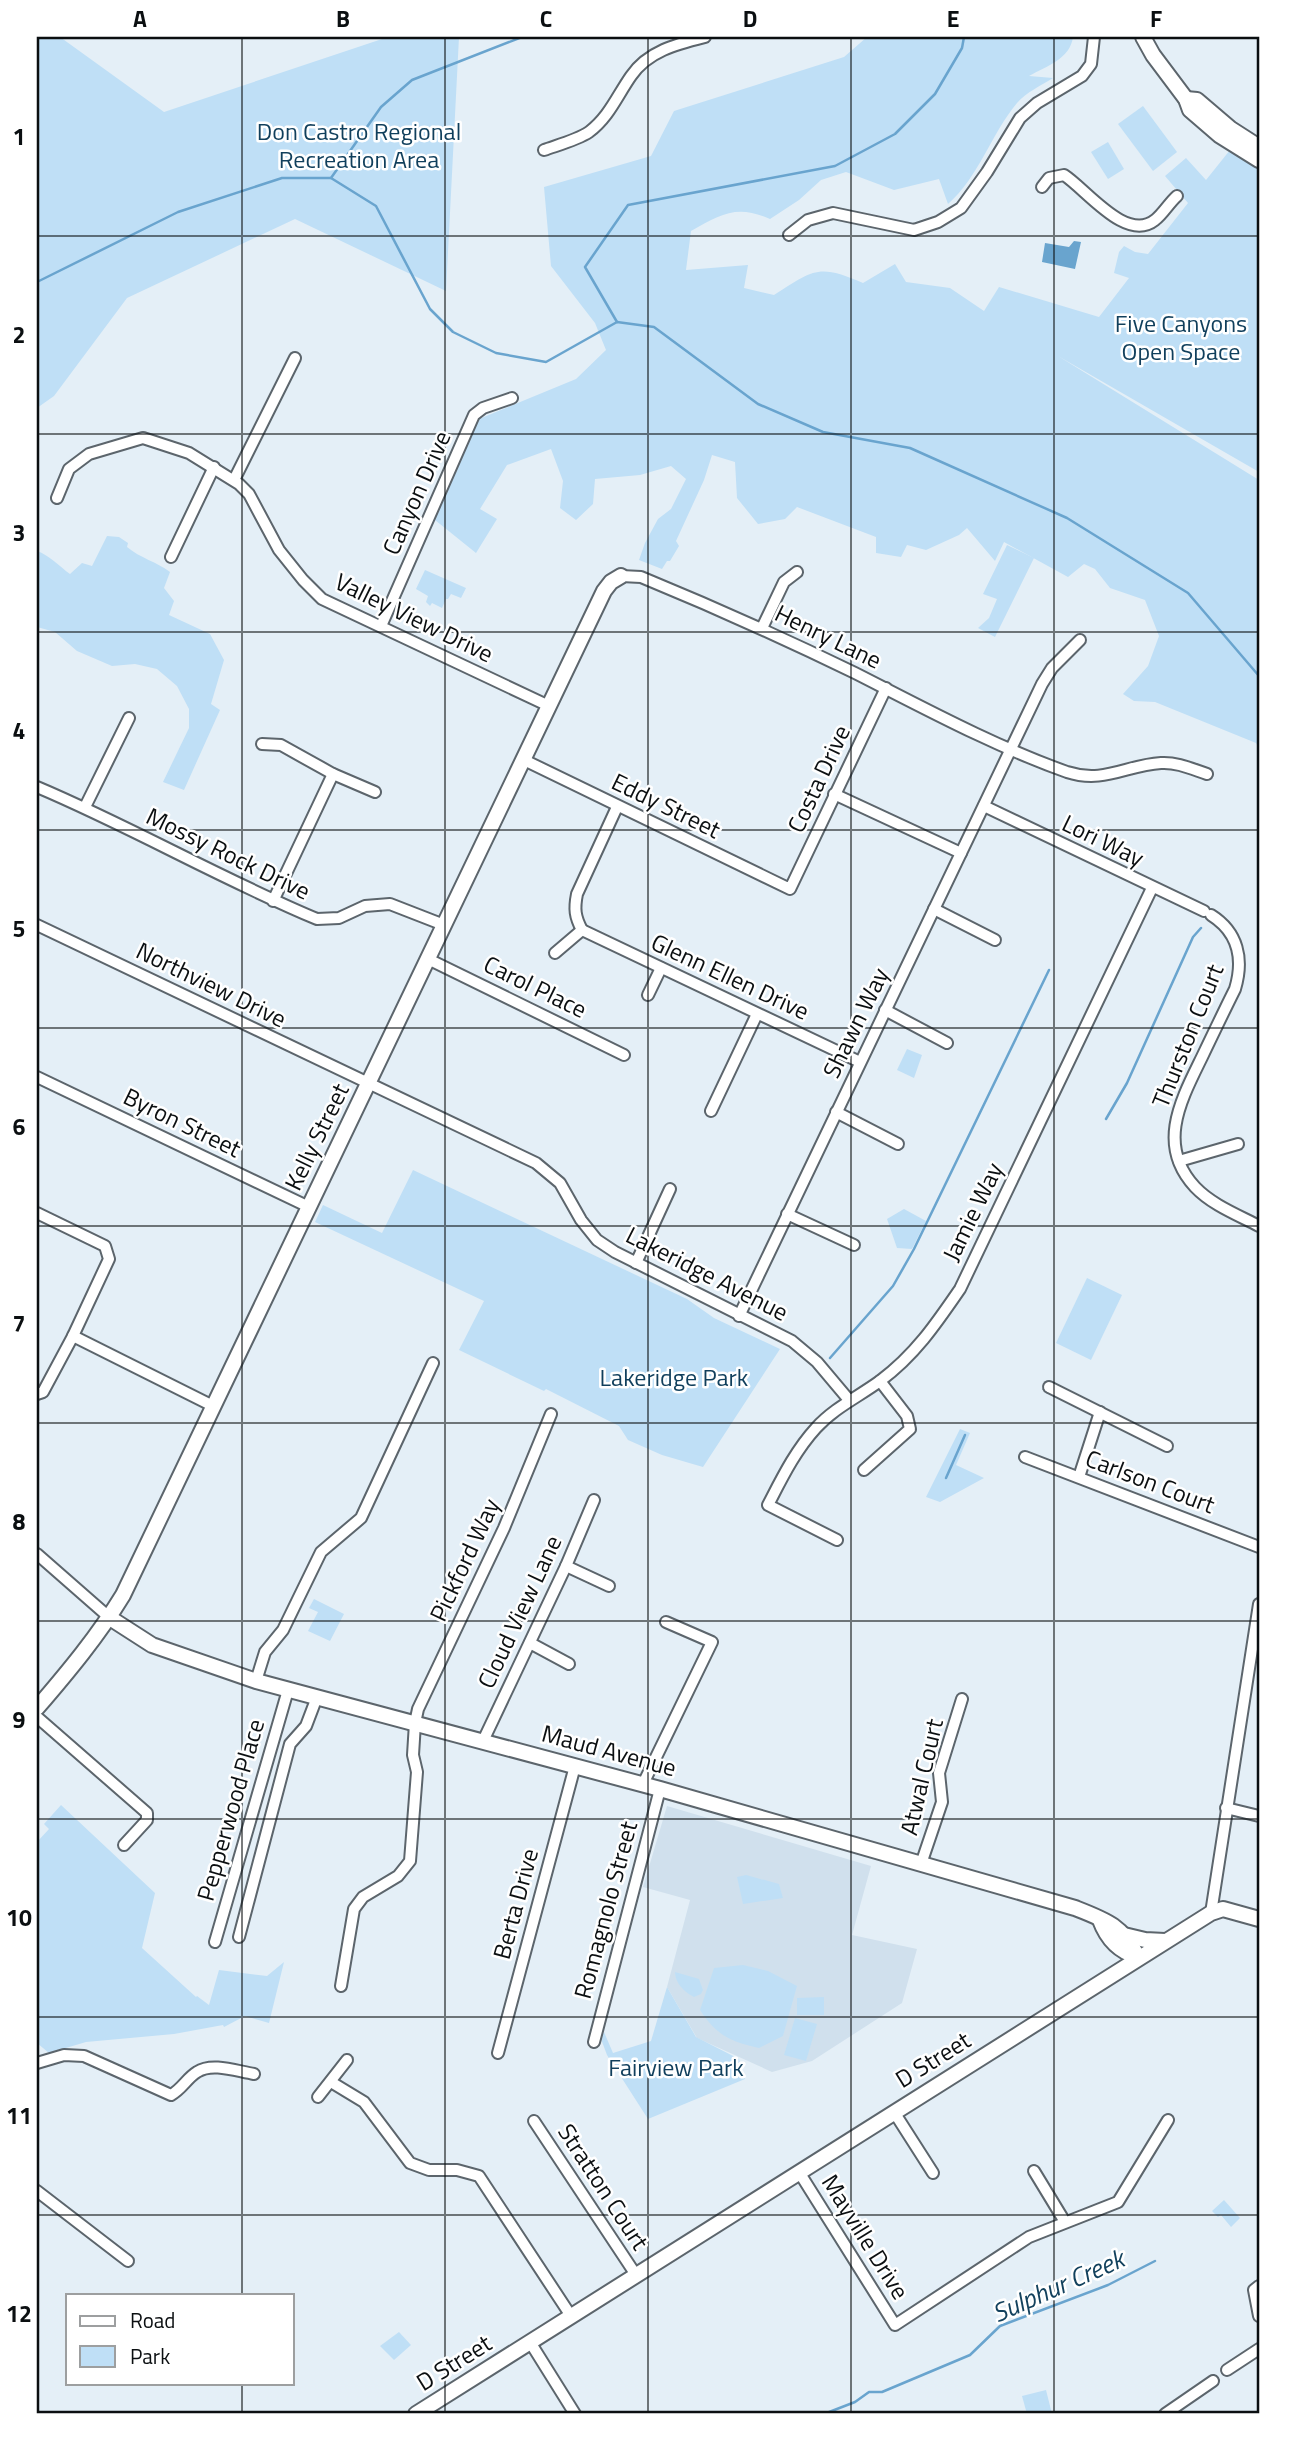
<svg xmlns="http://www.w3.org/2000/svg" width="1296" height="2451" viewBox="0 0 1296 2451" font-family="'Titillium Web',sans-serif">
  <rect width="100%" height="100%" fill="#e4eff7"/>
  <polygon fill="#d0e0ed" points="667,1806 871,1866 852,1935 917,1949 902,2003 812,2061 772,2072 697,2038 667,1987 690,1900 643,1887"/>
  <g fill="#bfdff6">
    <polygon points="37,37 60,37 164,112 388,37 459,37 446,291 295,219 127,298 54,396 37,408"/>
    <path d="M867 37H1073C1070 59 1047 66 1029 76L1053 78C1040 86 1027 92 1017 103 991 134 979 177 948 204L939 179 894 190 846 172 821 180 799 200 770 219C737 204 721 214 691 231L686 270 748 265 744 288 774 295C813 270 818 263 863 283L895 264 906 282 950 288 984 311 999 287 1099 317 1129 278 1114 273 1119 252 1124 246 1135 252 1148 254 1188 203 1165 176 1186 158 1206 180 1234 145 1259 159V472L1058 356 1259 480V749L1256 743 1155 702 1134 701 1123 694 1148 666 1159 636 1145 600 1110 588 1095 569 1084 564 1068 577 1004 542 995 561 967 528 959 535 926 550 907 545 901 557 876 553V537L797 507 785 519 758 524 737 498 735 462 712 455 704 480 676 541 679 546 670 561H667L662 569 639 560 645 543 658 519 671 509 686 479 671 466 640 475 595 479 593 504 576 520 560 508 563 481 551 449 507 465 480 509 497 519 476 553 435 520 479 419 576 379 606 350 595 323 551 266 544 187 651 156 674 111 844 57Z"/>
    <polygon points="1143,106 1177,152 1153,171 1118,124"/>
    <polygon points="1108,142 1124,169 1108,179 1091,152"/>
    <path d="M107 536 119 537 128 543 127 547C140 558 157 562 170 572L164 588 174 601 169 615 210 634 224 660 211 704 220 710 184 790 163 782 189 728V709L177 686 157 669 135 664 112 666 77 651 55 632 37 627V551C49 555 59 566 70 574L82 563 92 566Z"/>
    <polygon points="1007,545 1034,558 995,637 978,628 989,618 997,599 983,594"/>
    <polygon points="425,570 466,588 461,598 451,594 448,599 446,599 442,608 432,603 430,606 426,602 428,596 416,589"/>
    <polygon points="907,1049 922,1055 914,1078 897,1070"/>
    <polygon points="413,1170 687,1299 714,1318 780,1349 703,1467 662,1455 628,1440 619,1426 546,1389 544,1391 459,1350 484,1301 315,1222 323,1205 382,1233"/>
    <polygon points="904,1209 926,1221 912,1249 897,1248 887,1219"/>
    <polygon points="1087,1278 1122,1295 1091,1360 1056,1343"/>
    <polygon points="960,1429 970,1433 956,1465 984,1478 940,1502 926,1497"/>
    <polygon points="314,1599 344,1614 330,1641 308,1631 318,1612 309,1608"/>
    <polygon points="61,1805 155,1893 142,1948 196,1997 197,1996 209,2005 219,1970 267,1976 284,1962 269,2023 245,2016 224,2027 223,2025 174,2034 86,2042 49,2053 37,2043 37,1842 49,1829 44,1824"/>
    <polygon points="746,1875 779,1884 783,1898 743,1904 737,1877"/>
    <path d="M743 1965 768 1971 797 1986 783 2036 759 2048C731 2042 716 2035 700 2010L714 1968Z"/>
    <path d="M675 1972 699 1979 703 1990 701 1994 694 1997C684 1992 675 1983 675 1972Z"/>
    <polygon points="667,1987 696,2037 739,2059 745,2079 648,2119 607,2055 601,2039 604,2032 613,2053 651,2041"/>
    <polygon points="824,1997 824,2015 797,2015 797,1998"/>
    <polygon points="795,2018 817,2024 806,2061 784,2055"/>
    <polygon points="1224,2200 1240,2218 1231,2227 1221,2215 1218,2217 1212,2211"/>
    <polygon points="399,2332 411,2345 394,2360 380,2346"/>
    <polygon points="1046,2390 1052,2414 1027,2414 1022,2396"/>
  </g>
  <polygon fill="#69a4ce" points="1074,241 1081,242 1075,269 1042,262 1045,243 1069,247"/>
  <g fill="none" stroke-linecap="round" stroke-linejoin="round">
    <g stroke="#69a4ce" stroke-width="2.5">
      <polyline points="331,178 381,107 412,80 522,37"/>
      <polyline points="37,282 178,212 282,178 331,178 376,206 430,309 453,332 496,353 546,362 617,322 654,327 758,404 823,432 910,448 1067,518 1188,593 1259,676"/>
      <polyline points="617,322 585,267 628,205 835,166 895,134 935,94 962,48 964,37"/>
      <polyline points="1106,1119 1127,1083 1193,937 1201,928"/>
      <polyline points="830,1358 893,1286 914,1249 1049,970"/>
      <polyline points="946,1478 965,1435"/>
      <polyline points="824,2414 855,2402 869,2392 882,2392 970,2355 1000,2326 1108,2285 1155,2261"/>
    </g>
    <defs>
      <g id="street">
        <path d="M544 150C558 145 577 140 589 132 609 117 617 96 631 76 648 51 677 44 705 37"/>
        <path d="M1042 187 1049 178 1064 175C1086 189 1126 243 1155 220 1163 214 1169 203 1177 196"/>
        <polyline points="789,235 808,220 833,213 914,230 938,222 961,208 987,172 1020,118 1037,103 1082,76 1091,64 1094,37"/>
        <polyline points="234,480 295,358"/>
        <polyline points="57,498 69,469 89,454 143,438 189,453 239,484 249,494 279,550 303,580 322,599 549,706"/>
        <polyline points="171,557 214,467"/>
        <path d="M621 576 641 577C714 607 785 639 855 673 924 708 994 746 1067 772 1104 784 1126 765 1161 763 1177 762 1192 769 1207 774"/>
        <polyline points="381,626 474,415 483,408 512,398"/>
        <polyline points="762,628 784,582 797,572"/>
        <polyline points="262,744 281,745 333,774 375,792"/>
        <polyline points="524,760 790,889 886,688"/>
        <path d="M37 787C132 827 221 879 317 919L339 918 365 906 390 904 444 925"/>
        <polyline points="834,794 961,853"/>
        <polyline points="984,806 1204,911"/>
        <polyline points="85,807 129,718"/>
        <polyline points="273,901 333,774"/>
        <polyline points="934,909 995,940"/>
        <path d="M1211 915C1238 932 1244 959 1235 989 1224 1011 1213 1034 1202 1057 1181 1100 1156 1145 1195 1187 1212 1205 1238 1215 1259 1226"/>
        <polyline points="37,925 536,1163 560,1183 581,1220 597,1240 615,1252 792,1341 817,1362 849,1400"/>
        <polyline points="582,930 860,1062"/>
        <path d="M582 930C575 917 574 909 577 894L617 807"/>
        <polyline points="555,953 582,930"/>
        <polyline points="428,959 624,1055"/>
        <polyline points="648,995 661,968"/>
        <polyline points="885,1010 947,1043"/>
        <polyline points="37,1077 309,1207"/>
        <polyline points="711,1111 757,1014"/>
        <polyline points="836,1112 898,1144"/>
        <polyline points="1179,1161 1238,1144"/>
        <polyline points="37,1213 105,1246 109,1259 73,1336 43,1392 37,1394"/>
        <polyline points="787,1214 854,1245"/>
        <polyline points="636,1263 670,1189"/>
        <polyline points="739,1316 1042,684 1052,668 1080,640"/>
        <polyline points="73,1336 213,1406"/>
        <polyline points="1049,1387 1167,1446"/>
        <polyline points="1025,1457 1259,1547"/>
        <polyline points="864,1470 910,1429 907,1416 880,1381"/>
        <polyline points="1079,1477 1100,1412"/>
        <path d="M837 1540 768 1505C782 1478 795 1451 816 1428 834 1408 858 1397 880 1381 915 1355 936 1324 960 1289L1152 888"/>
        <polyline points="37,1554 110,1618"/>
        <polyline points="566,1566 609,1586"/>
        <polyline points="530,1643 569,1664"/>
        <polyline points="256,1681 265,1652 283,1630 321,1552 361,1518 433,1363"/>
        <polyline points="37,1717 147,1813 147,1820 124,1845"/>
        <polyline points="483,1741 566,1566 594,1500"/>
        <polyline points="643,1784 712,1642 666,1622"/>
        <polyline points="1226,1808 1259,1816"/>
        <polyline points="921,1864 942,1802 939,1773 962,1699"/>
        <polyline points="1211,1913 1259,1604"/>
        <polyline points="239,1937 290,1744 306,1726 317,1697"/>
        <polyline points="215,1942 288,1690"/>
        <polyline points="341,1986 354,1909 363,1897 398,1876 410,1861 417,1772 413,1755 415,1723 418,1709 504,1528 551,1414"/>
        <polyline points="594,2042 660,1789"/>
        <polyline points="498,2053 575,1766"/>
        <path d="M37 2063 64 2055 84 2056 171 2095C182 2089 187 2078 197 2072 212 2062 236 2071 254 2074"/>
        <polyline points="331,2082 364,2102 410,2163 429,2170 457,2170 479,2176 571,2316"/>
        <polyline points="318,2097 347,2060"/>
        <polyline points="894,2112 933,2173"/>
        <polyline points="534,2121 636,2275"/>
        <polyline points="1034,2171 1065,2222"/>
        <polyline points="799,2172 895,2325 1029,2237 1118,2202 1168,2120"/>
        <polyline points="37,2191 128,2261"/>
        <polyline points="1259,2286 1254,2290 1259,2316"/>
        <polyline points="530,2342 575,2414"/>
        <polyline points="1227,2370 1259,2349"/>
        <polyline points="1165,2414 1213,2381"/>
      </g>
      <g id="secondary">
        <polyline points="1143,37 1153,55 1186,99 1190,110 1219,135 1259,160"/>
        <polyline points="1186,99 1197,100 1231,129 1259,147"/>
        <path d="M110 1618 152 1645 256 1681 660 1789 1075 1908C1106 1920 1123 1926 1138 1957"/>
        <path d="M37 1708C68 1672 98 1636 123 1595L604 591 611 582 621 576"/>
        <path d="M1100 1920C1107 1939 1120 1952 1138 1957"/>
        <polyline points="1124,1935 1145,1940 1165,1941"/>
        <polyline points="416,2414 1211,1913 1223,1909 1259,1919"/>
      </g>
    </defs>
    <use href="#street" stroke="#5c656c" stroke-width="14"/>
    <use href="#secondary" stroke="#5c656c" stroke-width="18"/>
    <use href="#street" stroke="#fff" stroke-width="10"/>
    <use href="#secondary" stroke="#fff" stroke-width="14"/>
  </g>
  <path fill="none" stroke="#0b0f11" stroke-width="2" stroke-opacity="0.55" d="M242 37V2295M445 37V2414M648 37V2414M851 37V2414M1054 37V2414M37 236H1259M37 434H1259M37 632H1259M37 830H1259M37 1028H1259M37 1226H1259M37 1423H1259M37 1621H1259M37 1819H1259M37 2017H1259M37 2215H1259M242 2383V2414"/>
  <g text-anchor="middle" stroke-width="5" stroke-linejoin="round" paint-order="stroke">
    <g font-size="24" fill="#103f5c" stroke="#fff">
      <text x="359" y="140">Don Castro Regional<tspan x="359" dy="28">Recreation Area</tspan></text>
      <text x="1181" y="332">Five Canyons<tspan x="1181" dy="28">Open Space</tspan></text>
      <text x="674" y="1386">Lakeridge Park</text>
      <text x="676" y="2076">Fairview Park</text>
    </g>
    <g font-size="24" fill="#0b0f11" stroke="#fff">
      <text transform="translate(417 493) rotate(-66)" y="8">Canyon Drive</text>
      <text transform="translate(414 618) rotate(26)" y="8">Valley View Drive</text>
      <text transform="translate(828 637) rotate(26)" y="8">Henry Lane</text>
      <text transform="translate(819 779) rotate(-65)" y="8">Costa Drive</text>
      <text transform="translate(666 806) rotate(26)" y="8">Eddy Street</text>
      <text transform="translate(1103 841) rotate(26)" y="8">Lori Way</text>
      <text transform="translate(228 854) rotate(26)" y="8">Mossy Rock Drive</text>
      <text transform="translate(730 977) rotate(25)" y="8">Glenn Ellen Drive</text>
      <text transform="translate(211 985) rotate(26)" y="8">Northview Drive</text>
      <text transform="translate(535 987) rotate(26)" y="8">Carol Place</text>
      <text transform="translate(856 1023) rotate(-64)" y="8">Shawn Way</text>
      <text transform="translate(1188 1036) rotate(-68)" y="8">Thurston Court</text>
      <text transform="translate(182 1123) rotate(26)" y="8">Byron Street</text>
      <text transform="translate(317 1137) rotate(-64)" y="8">Kelly Street</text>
      <text transform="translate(973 1212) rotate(-64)" y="8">Jamie Way</text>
      <text transform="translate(707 1274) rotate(27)" y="8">Lakeridge Avenue</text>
      <text transform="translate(1150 1482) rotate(21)" y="8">Carlson Court</text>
      <text transform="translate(465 1560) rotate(-65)" y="8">Pickford Way</text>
      <text transform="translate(520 1612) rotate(-65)" y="8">Cloud View Lane</text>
      <text transform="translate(609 1751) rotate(15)" y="8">Maud Avenue</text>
      <text transform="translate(922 1777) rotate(-77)" y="8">Atwal Court</text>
      <text transform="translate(231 1810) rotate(-74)" y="8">Pepperwood Place</text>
      <text transform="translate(516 1904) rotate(-75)" y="8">Berta Drive</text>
      <text transform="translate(606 1910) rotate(-75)" y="8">Romagnolo Street</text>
      <text transform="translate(933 2060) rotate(-32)" y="8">D Street</text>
      <text transform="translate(603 2187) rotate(57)" y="8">Stratton Court</text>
      <text transform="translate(865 2237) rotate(58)" y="8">Mayville Drive</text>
      <text transform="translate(454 2363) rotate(-32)" y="8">D Street</text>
    </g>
    <g font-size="26" font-style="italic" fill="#12415d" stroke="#fff">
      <text transform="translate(1058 2286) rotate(-24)" y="9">Sulphur Creek</text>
    </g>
  </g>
  <rect width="1296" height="2451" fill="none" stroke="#ffffff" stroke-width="77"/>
  <rect x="66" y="2294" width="228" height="91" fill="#ffffff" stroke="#9d9fa0" stroke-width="2"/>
  <rect x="80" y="2316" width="35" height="10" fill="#ffffff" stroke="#9d9fa0" stroke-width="2"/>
  <text x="130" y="2328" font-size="21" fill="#0b0f11">Road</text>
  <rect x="80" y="2346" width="35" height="21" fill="#bfdff6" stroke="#9d9fa0" stroke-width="2"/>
  <text x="130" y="2364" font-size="21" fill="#0b0f11">Park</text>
  <rect x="38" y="38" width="1220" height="2374" fill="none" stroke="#0b0f11" stroke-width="2.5"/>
  <g font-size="23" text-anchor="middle" font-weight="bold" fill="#0b0f11">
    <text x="140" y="27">A</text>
    <text x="343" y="27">B</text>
    <text x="546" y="27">C</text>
    <text x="750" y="27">D</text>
    <text x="953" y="27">E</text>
    <text x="1156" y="27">F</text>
    <text x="19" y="145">1</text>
    <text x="19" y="343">2</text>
    <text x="19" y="541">3</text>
    <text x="19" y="739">4</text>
    <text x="19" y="937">5</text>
    <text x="19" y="1135">6</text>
    <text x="19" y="1332">7</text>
    <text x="19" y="1530">8</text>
    <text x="19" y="1728">9</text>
    <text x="19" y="1926">10</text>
    <text x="19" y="2124">11</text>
    <text x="19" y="2322">12</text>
  </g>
</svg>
